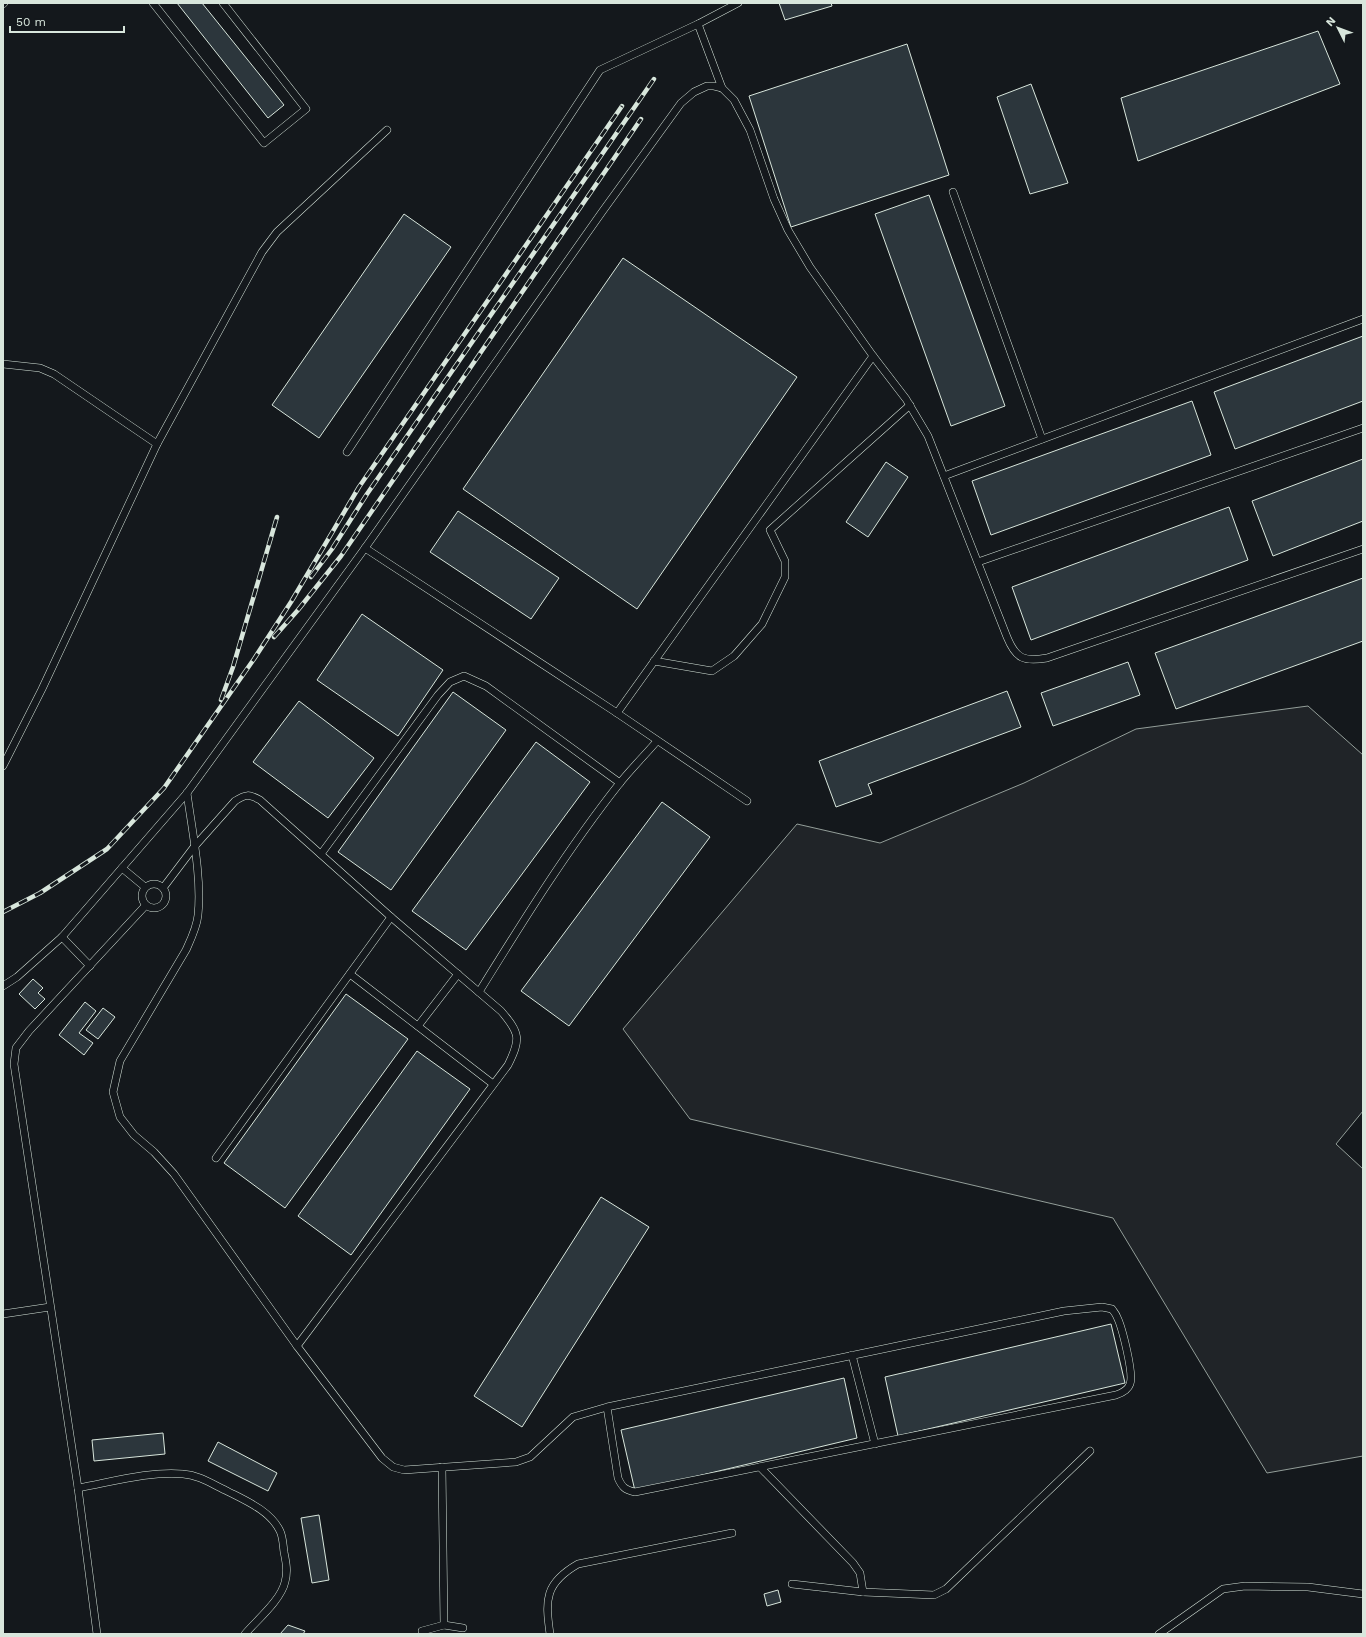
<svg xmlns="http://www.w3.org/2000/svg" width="1366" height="1637" viewBox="0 0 1366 1637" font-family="'Work Sans',sans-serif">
  <rect width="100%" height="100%" fill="#14181c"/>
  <polygon fill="#202428" stroke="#939e99" points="1308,706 1363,755 1363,1111 1336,1144 1363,1169 1363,1456 1267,1473 1113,1218 690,1119 623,1029 797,824 880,843 1024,783 1136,729"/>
  <g fill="#2c363c" stroke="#d8e6dc">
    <polygon points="177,3 202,3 284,105 268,118"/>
    <polygon points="779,3 831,3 832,6 785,20"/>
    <polygon points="1318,31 1340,84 1138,161 1121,98"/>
    <polygon points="907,44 949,175 791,227 749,96"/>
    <polygon points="1031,84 1068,183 1030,194 997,97"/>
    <polygon points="929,195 1005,406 951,426 875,214"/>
    <polygon points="404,214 451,247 319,438 272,405"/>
    <polygon points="623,258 797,377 637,609 463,489"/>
    <polygon points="1363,336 1363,401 1235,449 1214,392"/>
    <polygon points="1192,401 1211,455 991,535 972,481"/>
    <polygon points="1363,459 1363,521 1273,556 1252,501"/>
    <polygon points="886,462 908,477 868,537 846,522"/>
    <polygon points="1229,507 1248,560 1031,640 1012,587"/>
    <polygon points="458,511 559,578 531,619 430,552"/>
    <polygon points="1363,578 1363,641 1176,709 1155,653"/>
    <polygon points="362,614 443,670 398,736 317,680"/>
    <polygon points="1128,662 1140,695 1053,726 1041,693"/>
    <polygon points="1007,691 1021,727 868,784 872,794 836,807 819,761"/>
    <polygon points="453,692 506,730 391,890 338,852"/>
    <polygon points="299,701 374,758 328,818 253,762"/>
    <polygon points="536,742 590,782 466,950 412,911"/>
    <polygon points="662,802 710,837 569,1026 521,991"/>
    <polygon points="33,979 43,988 38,993 45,999 35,1009 19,994"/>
    <polygon points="346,994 408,1039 285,1208 224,1163"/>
    <polygon points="85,1002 96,1011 79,1033 93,1043 84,1055 59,1035"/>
    <polygon points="103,1008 115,1017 98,1039 86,1030"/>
    <polygon points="417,1051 470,1089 351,1255 298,1216"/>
    <polygon points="601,1197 649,1227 522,1427 474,1396"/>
    <polygon points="1111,1324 1125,1383 898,1436 885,1377"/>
    <polygon points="844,1378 857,1438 635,1491 621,1430"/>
    <polygon points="163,1433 165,1454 94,1461 92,1440"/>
    <polygon points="218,1442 277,1473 268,1491 208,1461"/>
    <polygon points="319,1515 329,1580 312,1583 301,1518"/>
    <polygon points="778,1590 781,1602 767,1606 764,1594"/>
    <polygon points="288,1625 305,1631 303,1634 280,1634"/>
  </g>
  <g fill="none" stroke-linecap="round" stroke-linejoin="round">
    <defs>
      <g id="service">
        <polyline points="153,3 264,143 306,109 223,3"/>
        <polyline points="3,4 4,3"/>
        <polyline points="722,88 698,24 738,3"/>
        <polyline points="953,192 1042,439"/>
        <polyline points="3,364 40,368 54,374 157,444"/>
        <polyline points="347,452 600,70 698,24"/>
        <polyline points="944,476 1363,319"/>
        <polyline points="365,548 617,713 747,801"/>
        <polyline points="978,562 1363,428"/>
        <polyline points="654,661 712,671 734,656 762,624 785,577 785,561 770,530 910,405"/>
        <polyline points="617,713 873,356"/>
        <polyline points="3,766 42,689 157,444 262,252 277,232 387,130"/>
        <path d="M187 793C192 830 202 878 198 915 197 927 191 939 186 950L120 1061 113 1092 120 1117 134 1135 154 1152 174 1174 297 1346 382 1458 393 1467 404 1470 516 1462 530 1457 573 1417 607 1407 1064 1311 1102 1307 1112 1309C1114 1312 1116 1314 1117 1317 1122 1327 1134 1374 1130 1384 1128 1390 1122 1393 1116 1395L635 1492C625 1490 622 1487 618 1478L607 1407"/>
        <polyline points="321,854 438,695 450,682 464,676 486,686 620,783"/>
        <polyline points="122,868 145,887"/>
        <circle cx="154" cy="896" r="12"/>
        <path d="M163 888 194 847 235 801C246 794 249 794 260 800L391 917 501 1011C520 1033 521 1039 508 1065L297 1346"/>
        <polyline points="62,937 90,966"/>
        <polyline points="350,974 493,1084"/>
        <path d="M3 986 17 977 62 937 187 793 365 548 602 212 681 103 694 92 707 86H714L722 88 734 100 750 130 774 199 788 230 810 267 873 356 906 399 928 436 1007 637C1016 659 1024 662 1047 658L1363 549"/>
        <path d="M479 992C523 921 567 850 619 784 631 769 645 755 657 741"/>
        <polyline points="418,1026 458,974"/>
        <polyline points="216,1158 391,917"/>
        <polyline points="3,1314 50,1307"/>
        <polyline points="852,1355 875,1444"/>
        <polyline points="760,1467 853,1563 860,1573 863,1592 792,1584"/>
        <path d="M78 1488C112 1482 149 1471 183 1474 199 1475 212 1484 225 1490 244 1500 270 1510 280 1531 283 1537 283 1545 284 1552 286 1562 288 1571 285 1582 281 1600 257 1620 245 1634"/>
        <polyline points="863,1592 934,1595 946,1589 1090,1451"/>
        <polyline points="444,1625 463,1628"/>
        <polyline points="422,1631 444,1625 442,1467"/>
        <polyline points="97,1634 78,1488 14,1064 16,1048 29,1031 146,905"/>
        <path d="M550 1634C545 1599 545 1583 578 1564L732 1533"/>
        <polyline points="1159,1634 1223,1589 1245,1586 1308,1587 1363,1594"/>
      </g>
    </defs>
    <use href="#service" stroke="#d8e6dc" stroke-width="8"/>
    <use href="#service" stroke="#14181c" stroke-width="7"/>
    <defs>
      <g id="rail">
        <polyline points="311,577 332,549 367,494 654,79"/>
        <polyline points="274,637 298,610 341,556 641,119"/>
        <polyline points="221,700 233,667 277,517"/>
        <polyline points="3,912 40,893 107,849 164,788 254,659 291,602 359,487 622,106"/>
      </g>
    </defs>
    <use href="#rail" stroke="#d8e6dc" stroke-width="4.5"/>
    <use href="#rail" stroke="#14181c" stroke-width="3" stroke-dasharray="9" stroke-linecap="butt"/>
  </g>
  <rect width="1366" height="1637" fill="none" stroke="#d8e6dc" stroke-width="8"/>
  <g transform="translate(1338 28) rotate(312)" stroke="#14181c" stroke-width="3" paint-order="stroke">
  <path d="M0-3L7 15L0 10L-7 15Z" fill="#d8e6dc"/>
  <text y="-6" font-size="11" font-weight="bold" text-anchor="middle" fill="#d8e6dc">N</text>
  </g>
  <path d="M10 26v6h114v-6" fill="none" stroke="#d8e6dc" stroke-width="2"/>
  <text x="16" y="26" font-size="12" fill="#d8e6dc" stroke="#14181c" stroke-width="3" paint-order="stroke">50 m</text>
</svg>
